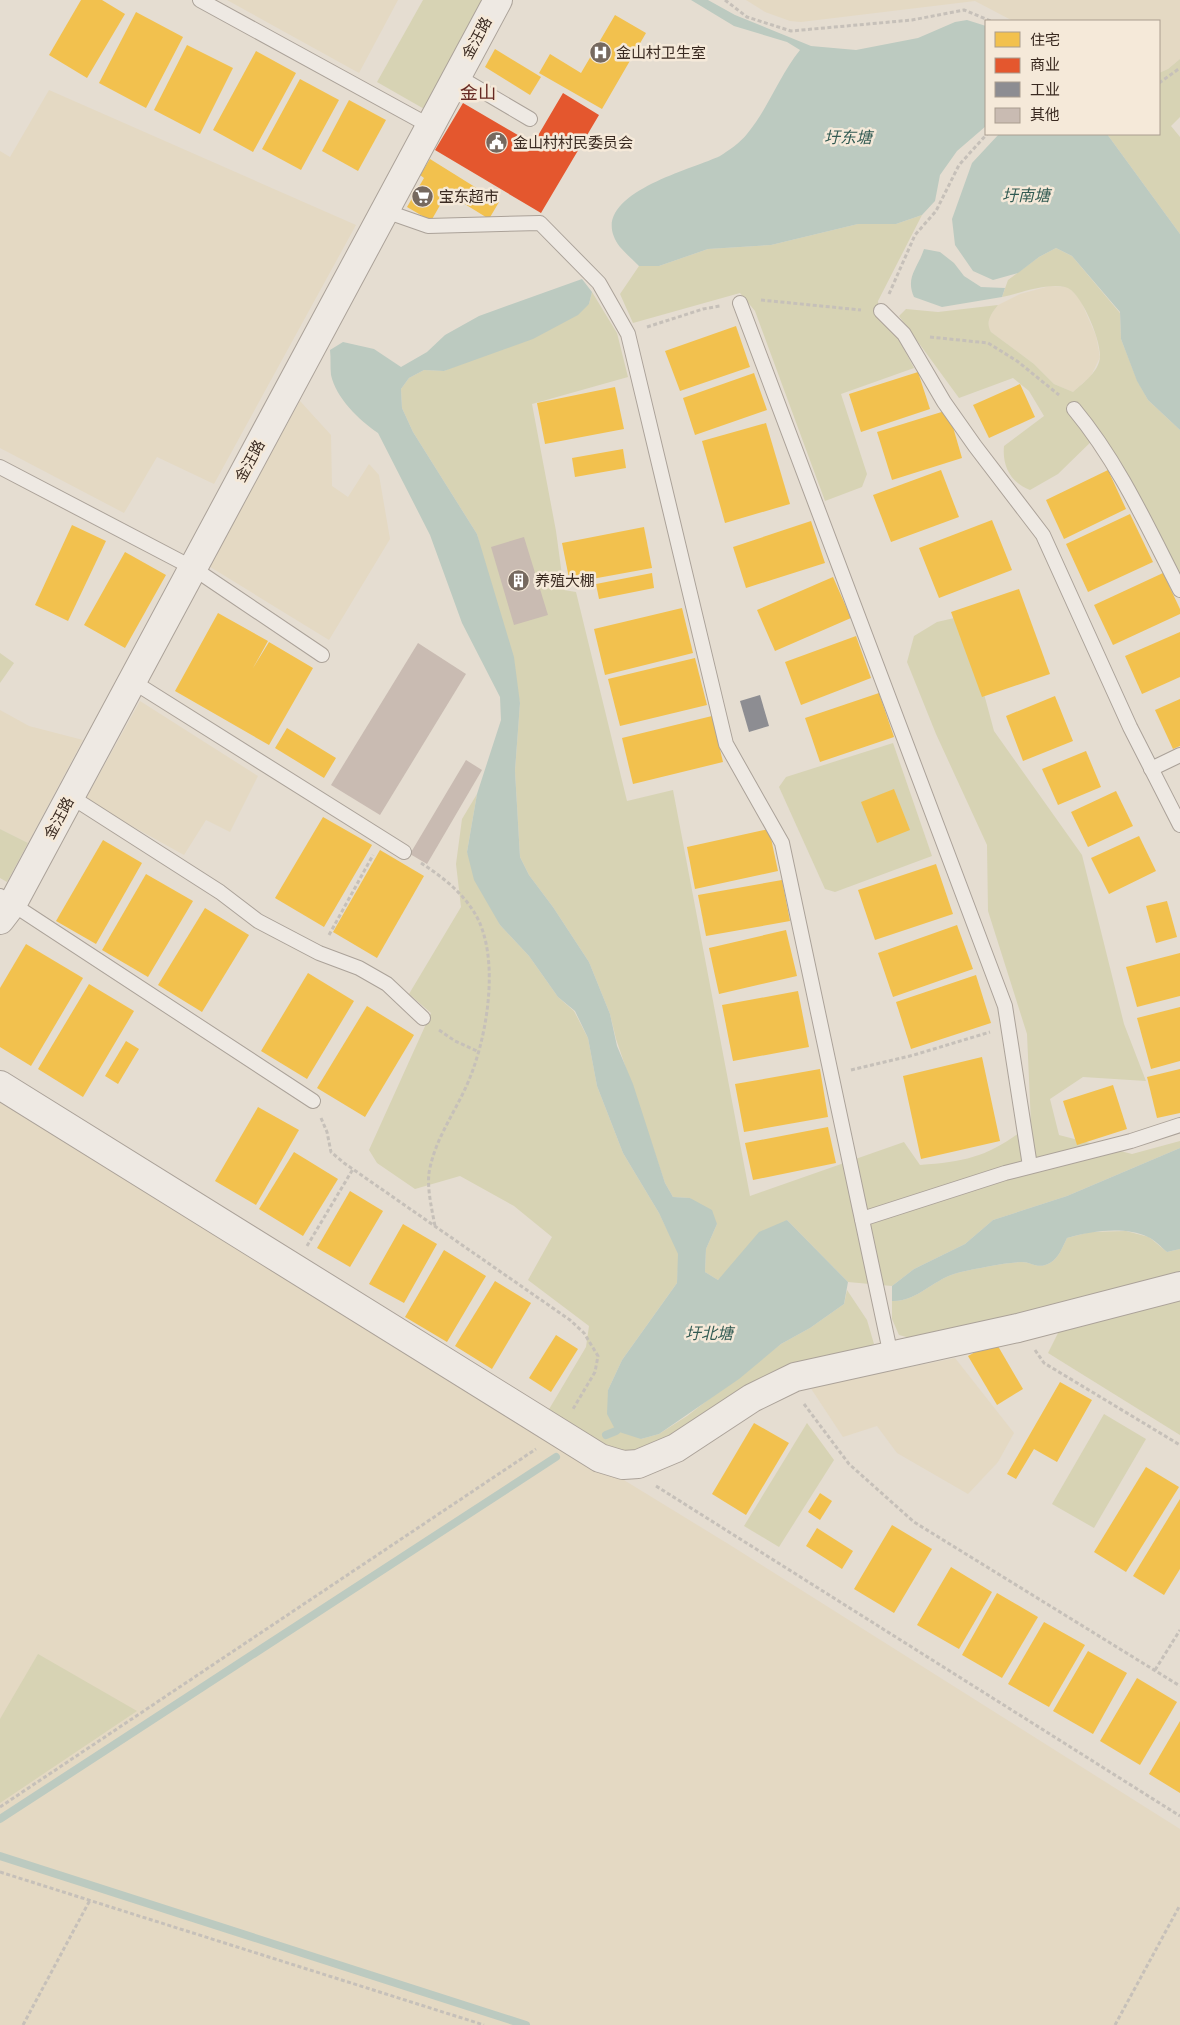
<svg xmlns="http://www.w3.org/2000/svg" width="1180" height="2025" viewBox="0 0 1180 2025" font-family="'Crimson Pro','Noto Sans SC',serif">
  <rect width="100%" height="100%" fill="#e5ddd1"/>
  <g fill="#e4d9c3">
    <polygon points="227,0 398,0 359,73"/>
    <polygon points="746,0 1180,0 1180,59 1168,69 1159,73 1159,21 1013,21 975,1 801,22 790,21 765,12"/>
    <polygon points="49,90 356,225 214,484 157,457 124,513 0,448 0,151 10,157"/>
    <polygon points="1050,286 1068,287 1080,299 1096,336 1100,357 1091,376 1073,392 1054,384 1034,364 991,332 988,327 989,317 998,305 1020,294"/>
    <polygon points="300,401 331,435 332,486 348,497 369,464 379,475 390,539 329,640 207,565"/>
    <polygon points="140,701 258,776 230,832 206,820 184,855 85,800"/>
    <polygon points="0,710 29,726 83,740 28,843 0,829"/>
    <polygon points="0,1098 730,1545 1180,1829 1180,2025 0,2025"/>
    <polygon points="955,1358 1014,1433 998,1462 968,1494 897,1453 877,1426 843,1437 810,1387"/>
  </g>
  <g fill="#d7d3b4">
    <polygon points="423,0 488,0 426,110 377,82"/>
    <polygon points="1180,59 1180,117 1171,126 1180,137 1180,234 1107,134 1159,134 1159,73 1168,69"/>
    <polygon points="922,215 878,301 879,316 897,336 914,368 841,394 867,474 862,487 825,501 755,311 740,293 633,323 620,294 639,266 659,266 708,249 771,245 858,224 896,224"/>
    <path d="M1056 248 1072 256 1120 313 1121 339 1137 380 1148 400 1180 430V575L1100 433 1058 474 1030 490C1011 483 1002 466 1004 446L1044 416 1029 391 1013 378 959 398 899 316 906 309 938 312 998 305C991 314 985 322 991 332L1034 364 1054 384 1073 392C1083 383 1100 371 1100 356 1101 341 1081 290 1065 287 1045 283 1022 293 1002 297L1008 280 1039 257Z"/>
    <path d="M592 292 617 333 628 377 532 404 556 531 564 590 576 592 627 801 673 790 750 1196 904 1142 920 1165C969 1162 992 1155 1031 1124L1027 1034 988 911 987 845 936 734 907 662 914 636 937 622 963 616 994 731 1082 855 1124 1024 1146 1081 1083 1077 1050 1099 1059 1135 1132 1154 1180 1141V1148L1067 1196 993 1220 965 1244 914 1269 892 1286 848 1282 787 1220 718 1280 705 1272 706 1249 717 1224 690 1198 673 1197 665 1183 616 1039 610 1014 589 962 553 907 529 875 520 857 515 771 520 703 477 534 413 432 402 408 401 389 409 378 424 370 444 371 589 304Z"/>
    <polygon points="0,653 14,663 0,683"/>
    <polygon points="893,743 932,856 835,892 825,889 779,787 786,777"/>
    <polygon points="477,794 467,852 500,925 529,956 558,997 574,1011 588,1038 597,1086 623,1153 659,1213 679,1254 677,1283 622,1360 608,1390 641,1439 659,1434 687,1416 781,1344 810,1328 844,1304 847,1290 867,1320 874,1344 647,1451 612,1454 545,1416 586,1347 589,1326 528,1280 552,1237 514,1206 460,1176 415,1189 377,1163 369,1150 431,1013 409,994 461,907 456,864 462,819"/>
    <polygon points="0,829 28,843 7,882 0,878"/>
    <path d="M1126 1231 1149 1237 1167 1252 1180 1249V1278L910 1338 899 1335 892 1319V1301C918 1302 935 1277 961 1272 980 1268 1002 1263 1021 1262 1033 1262 1037 1270 1050 1263 1059 1258 1063 1246 1067 1238L1090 1232Z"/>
    <polygon points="1180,1293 1180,1435 1048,1353 1061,1327"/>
    <polygon points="1104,1414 1146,1439 1094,1528 1052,1504"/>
    <polygon points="807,1423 834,1460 779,1547 744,1526"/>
    <polygon points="38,1654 137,1711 0,1803 0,1719"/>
  </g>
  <g fill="#bccac0">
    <path d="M691 0H708L735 15 811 46 856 50 918 38 955 22 967 20 986 26V126L957 151 940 175 935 201 922 215 896 224H858L771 245 708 249 659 266H639C633 260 626 254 620 247 581 196 691 170 720 156 728 151 741 142 747 134 768 109 779 76 800 50L787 42 734 26Z"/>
    <polygon points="999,134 1107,134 1180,234 1180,430 1148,400 1137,381 1121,339 1120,312 1072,256 1056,248 1039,257 1018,273 993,280 973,271 955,245 952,219 972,163"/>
    <path d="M924 249 940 252 954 263 964 276 981 287 1005 288 1002 297 942 307 914 297C905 277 918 268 924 249Z"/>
    <path d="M582 279 592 292 589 304 578 315 533 339 444 371 424 370 409 378 401 389 402 408 413 432 477 534 514 657 520 703 515 771 520 857 529 875 553 907 589 962 610 1014 617 1046 633 1084 665 1183 673 1197 690 1198 712 1210 717 1224 706 1249 705 1272 718 1280 759 1232 787 1220 848 1282 844 1304 810 1328 781 1344 739 1379 659 1434 641 1439 616 1431 607 1414 608 1390 622 1360 677 1283 678 1254 659 1213 623 1153 597 1086 588 1038 575 1011 558 997 529 956 500 925 474 880 467 852 477 794 501 720 500 697 462 623 430 535 378 433C359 420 336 398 331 375 330 367 331 358 330 350L343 342 374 349 401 367 427 352 445 335 479 316Z"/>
    <path d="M1180 1148V1249L1167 1252C1161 1247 1155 1240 1148 1237 1124 1226 1092 1231 1067 1238 1063 1246 1059 1258 1050 1263 1037 1270 1033 1262 1021 1262 1002 1263 980 1268 961 1272 935 1277 918 1302 892 1301V1286L914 1269 965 1244 993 1220 1067 1196Z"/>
  </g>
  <g fill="#f2c14e">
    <polygon points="81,0 102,0 125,14 87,78 49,55"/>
    <polygon points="136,12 183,37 146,108 99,83"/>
    <polygon points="615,15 646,33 602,109 539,73 550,54 581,73"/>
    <polygon points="187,45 233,68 200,134 154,110"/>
    <polygon points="495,49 541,77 530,95 485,67"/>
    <polygon points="256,51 296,73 253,152 213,130"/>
    <polygon points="300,79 339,100 301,170 262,149"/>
    <polygon points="349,100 386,120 358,171 322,151"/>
    <polygon points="430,159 499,202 489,219 447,193 431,221 407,207 424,178 420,175"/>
    <polygon points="736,326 750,367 680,391 665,351"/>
    <polygon points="918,372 930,409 861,432 849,394"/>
    <polygon points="754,373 767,410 695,435 683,398"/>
    <polygon points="1020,384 1035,417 989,438 973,405"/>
    <polygon points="615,387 624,429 545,444 537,403"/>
    <polygon points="948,410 962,458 892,480 877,432"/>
    <polygon points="766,423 790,504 725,523 702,441"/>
    <polygon points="623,449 626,468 575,477 572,458"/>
    <polygon points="941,470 959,517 891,542 873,495"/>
    <polygon points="1108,470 1126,509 1064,539 1046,500"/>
    <polygon points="1130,514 1153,562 1088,592 1066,544"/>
    <polygon points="992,520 1012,570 939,598 919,548"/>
    <polygon points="811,521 825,563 746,588 733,547"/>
    <polygon points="72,525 106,541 68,621 35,605"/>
    <polygon points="644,527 652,568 570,583 562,543"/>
    <polygon points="125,552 166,575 125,648 84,625"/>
    <polygon points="652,573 654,588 599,599 596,584"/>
    <polygon points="1163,573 1180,609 1180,614 1113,645 1094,605"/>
    <polygon points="833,577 851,618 775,651 757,610"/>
    <polygon points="1019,589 1050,674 982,697 951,612"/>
    <polygon points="682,608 693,653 605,675 594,629"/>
    <polygon points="218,613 268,641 253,668 269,642 313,668 269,745 175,691"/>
    <polygon points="1180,632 1180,677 1142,694 1125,656"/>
    <polygon points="856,636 871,678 801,705 785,662"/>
    <polygon points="695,658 707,705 620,726 608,679"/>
    <polygon points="879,693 894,737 820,762 805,718"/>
    <polygon points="1055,696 1073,741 1023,761 1006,716"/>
    <polygon points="1180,699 1180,746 1173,749 1155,710"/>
    <polygon points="712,716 723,762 633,784 622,738"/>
    <polygon points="287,728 336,758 324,778 275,748"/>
    <polygon points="1086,751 1101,787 1058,805 1042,769"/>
    <polygon points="894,789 910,830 877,843 861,802"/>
    <polygon points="1116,791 1133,826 1088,847 1071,812"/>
    <polygon points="323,817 372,845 324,927 275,898"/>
    <polygon points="769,829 778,871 695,889 687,847"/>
    <polygon points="1139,836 1156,871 1109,894 1091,858"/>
    <polygon points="103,840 142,863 96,944 56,921"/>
    <polygon points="380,850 424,876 377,958 333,932"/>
    <polygon points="936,864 953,914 875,940 858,890"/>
    <polygon points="146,874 193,901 148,977 102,950"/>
    <polygon points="782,880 790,921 706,936 698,895"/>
    <polygon points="1167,901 1177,937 1156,943 1146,906"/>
    <polygon points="205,908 249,935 202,1012 158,985"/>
    <polygon points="957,925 973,969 893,997 878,953"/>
    <polygon points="786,930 797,976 719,994 709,948"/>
    <polygon points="26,944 83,978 31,1066 0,1047 0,988"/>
    <polygon points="1180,953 1180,996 1137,1007 1126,967"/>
    <polygon points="308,973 354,1001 307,1079 261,1051"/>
    <polygon points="976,975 991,1023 911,1049 896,1002"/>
    <polygon points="89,984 134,1011 83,1097 38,1069"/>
    <polygon points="798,991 809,1047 733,1061 722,1005"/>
    <polygon points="367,1006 414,1035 365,1117 317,1088"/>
    <polygon points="1180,1007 1180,1061 1151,1069 1137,1018"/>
    <polygon points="126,1041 139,1049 118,1084 105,1076"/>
    <polygon points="982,1057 1000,1141 921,1159 903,1076"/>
    <polygon points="820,1069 828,1117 744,1132 735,1084"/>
    <polygon points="1180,1069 1180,1113 1157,1118 1147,1077"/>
    <polygon points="1113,1085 1127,1129 1077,1145 1063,1101"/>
    <polygon points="258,1107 299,1130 256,1205 215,1181"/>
    <polygon points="828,1127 836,1163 753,1180 745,1143"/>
    <polygon points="294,1152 338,1179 303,1236 259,1209"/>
    <polygon points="350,1191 383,1211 350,1267 317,1248"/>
    <polygon points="403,1224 437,1244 404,1303 369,1284"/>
    <polygon points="444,1250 486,1276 447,1342 405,1317"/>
    <polygon points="495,1281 531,1303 492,1369 455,1346"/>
    <polygon points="556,1335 578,1349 551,1392 529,1378"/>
    <polygon points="995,1341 1023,1389 997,1405 968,1356"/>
    <polygon points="1060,1382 1092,1400 1057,1462 1034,1449 1016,1479 1007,1474"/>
    <polygon points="754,1423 789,1443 746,1515 712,1494"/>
    <polygon points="1146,1467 1179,1487 1126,1572 1094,1552"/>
    <polygon points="820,1493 832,1501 820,1520 808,1512"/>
    <polygon points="1180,1499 1180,1569 1164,1595 1133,1576"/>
    <polygon points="892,1525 932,1549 894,1613 854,1589"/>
    <polygon points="817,1528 853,1551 842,1569 806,1546"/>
    <polygon points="951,1567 992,1592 959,1649 917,1625"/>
    <polygon points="997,1593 1038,1617 1002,1678 962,1655"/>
    <polygon points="1044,1622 1085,1645 1049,1707 1008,1684"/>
    <polygon points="1088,1651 1127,1673 1093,1734 1053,1711"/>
    <polygon points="1137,1678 1177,1702 1140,1765 1100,1741"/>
    <polygon points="1180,1721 1180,1793 1149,1774"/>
  </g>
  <polygon fill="#e4572e" points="563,93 599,115 541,213 435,150 463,103 533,144"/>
  <polygon fill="#8d8d92" points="760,695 769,726 749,732 740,701"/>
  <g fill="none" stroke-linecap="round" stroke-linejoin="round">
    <g stroke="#bccac0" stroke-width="8">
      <polyline points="606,1435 616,1431"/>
      <polyline points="0,1819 556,1457"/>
      <polyline points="0,1856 526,2025"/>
    </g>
  </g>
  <g fill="#c9bbb2">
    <polygon points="524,537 548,615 514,625 491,547"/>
    <polygon points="418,643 466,674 380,815 331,785"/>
    <polygon points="466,760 482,770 427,864 410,854"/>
  </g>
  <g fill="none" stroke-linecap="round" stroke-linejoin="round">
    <defs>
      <g id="lane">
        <polyline points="200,0 430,126"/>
        <polyline points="457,76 530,119"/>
        <polyline points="385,211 428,226 540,223 599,283 628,334 726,744 782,843 891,1356"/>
        <polyline points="740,303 1005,1006 1030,1166"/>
        <polyline points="881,311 904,334 944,402 975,446 1043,535 1130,727 1180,825"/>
        <path d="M1074 409C1119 463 1148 528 1180 590"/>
        <polyline points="0,467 193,568 322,655"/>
        <polyline points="132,681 404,852"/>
        <polyline points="1151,769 1180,755"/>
        <polyline points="70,796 220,892 258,921 319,953 359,968 387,984 423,1018"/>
        <polyline points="0,896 313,1101"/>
        <polyline points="862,1219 1005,1173 1131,1141 1180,1125"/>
      </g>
      <g id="street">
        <polyline points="0,920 13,903 498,0"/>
        <polyline points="0,1085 600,1458 623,1465 638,1464 676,1448 752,1398 795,1377 1018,1328 1180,1286"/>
      </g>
    </defs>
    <use href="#lane" stroke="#aba299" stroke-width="16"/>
    <use href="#street" stroke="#aba299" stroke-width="30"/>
    <g stroke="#c6c0b9" stroke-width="3" stroke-dasharray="4 2.5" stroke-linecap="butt">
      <polyline points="725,0 747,17 791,31 912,20 964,10 991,21"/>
      <polyline points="1159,83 1180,68"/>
      <polyline points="889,294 915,235 936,211 959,165 987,134"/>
      <polyline points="761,300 861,310"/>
      <polyline points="647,327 703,309 720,306"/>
      <polyline points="930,337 988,343 1017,361 1059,395"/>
      <path d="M421 863C441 876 461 891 474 912 502 956 487 1043 465 1089 452 1117 434 1142 429 1173 427 1189 432 1210 435 1226"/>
      <polyline points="329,935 373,855"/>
      <polyline points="439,1030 455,1041 477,1051"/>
      <polyline points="851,1070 914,1055 990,1032"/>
      <polyline points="321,1118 327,1132 331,1152 344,1163 570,1320 584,1333 598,1356 595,1372 573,1409"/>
      <polyline points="307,1246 353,1169"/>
      <polyline points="1035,1350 1044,1363 1180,1445"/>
      <polyline points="804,1404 849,1464 914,1522 1180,1686"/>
      <polyline points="656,1486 1180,1816"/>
      <polyline points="1155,1670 1180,1630"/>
      <polyline points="0,1807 536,1449"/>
      <polyline points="0,1872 484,2025"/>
      <polyline points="23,2025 90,1900"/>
      <polyline points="1115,2025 1180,1905"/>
    </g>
    <use href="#lane" stroke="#eee9e3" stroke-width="14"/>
    <use href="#street" stroke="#eee9e3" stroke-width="28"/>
  </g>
  <defs>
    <symbol id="hospital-disc" viewBox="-11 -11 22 22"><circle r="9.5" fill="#76695f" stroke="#f5e9d9"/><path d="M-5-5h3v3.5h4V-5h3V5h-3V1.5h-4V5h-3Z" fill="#fff"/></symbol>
    <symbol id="civic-disc" viewBox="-11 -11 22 22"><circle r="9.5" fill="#76695f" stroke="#f5e9d9"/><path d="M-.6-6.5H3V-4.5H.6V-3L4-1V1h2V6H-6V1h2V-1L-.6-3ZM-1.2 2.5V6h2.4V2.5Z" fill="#fff"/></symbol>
    <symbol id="supermarket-disc" viewBox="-11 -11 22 22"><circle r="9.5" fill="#76695f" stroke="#f5e9d9"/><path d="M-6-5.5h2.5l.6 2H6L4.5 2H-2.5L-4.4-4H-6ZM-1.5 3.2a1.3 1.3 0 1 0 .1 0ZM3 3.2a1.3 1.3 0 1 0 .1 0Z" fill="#fff"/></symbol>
    <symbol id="building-disc" viewBox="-11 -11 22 22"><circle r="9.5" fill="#76695f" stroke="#f5e9d9"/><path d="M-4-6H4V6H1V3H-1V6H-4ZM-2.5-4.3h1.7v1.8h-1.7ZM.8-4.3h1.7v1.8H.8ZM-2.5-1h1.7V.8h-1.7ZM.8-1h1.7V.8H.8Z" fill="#fff"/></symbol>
  </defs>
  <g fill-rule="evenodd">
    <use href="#hospital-disc" x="588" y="40" width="25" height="25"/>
    <use href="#civic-disc" x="484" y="130" width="25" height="25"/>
    <use href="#supermarket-disc" x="410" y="184" width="25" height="25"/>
    <use href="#building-disc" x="506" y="568" width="25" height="25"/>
  </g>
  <g text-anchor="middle" stroke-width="5" stroke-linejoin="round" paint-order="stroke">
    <g font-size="15" fill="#3a2a21" stroke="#f5e9d9">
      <text transform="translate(477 38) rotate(-62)" y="5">金汪路</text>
      <text transform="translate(250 461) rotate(-62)" y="5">金汪路</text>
      <text transform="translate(59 818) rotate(-62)" y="5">金汪路</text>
    </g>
    <g font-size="15" fill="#3a2a21" stroke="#f5e9d9" text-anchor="start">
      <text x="616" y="58">金山村卫生室</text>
      <text x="513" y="148">金山村村民委员会</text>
      <text x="439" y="202">宝东超市</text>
      <text x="535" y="586">养殖大棚</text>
    </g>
    <g font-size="16" font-style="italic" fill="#315a52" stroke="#f5e9d9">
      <text x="848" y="143">圩东塘</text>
      <text x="1026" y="201">圩南塘</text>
      <text x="709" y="1339">圩北塘</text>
    </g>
    <g font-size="18" fill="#662822" stroke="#f5e9d9">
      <text x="478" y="99">金山</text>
    </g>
  </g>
  <rect x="985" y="20" width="175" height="115" fill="#f5e9d9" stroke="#aa9d8f"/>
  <rect x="995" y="32" width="25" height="15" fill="#f2c14e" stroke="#aa9d8f"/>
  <text x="1030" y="45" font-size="15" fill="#3a2a21">住宅</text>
  <rect x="995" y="58" width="25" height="15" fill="#e4572e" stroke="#aa9d8f"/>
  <text x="1030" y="70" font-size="15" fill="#3a2a21">商业</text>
  <rect x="995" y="82" width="25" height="15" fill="#8d8d92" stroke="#aa9d8f"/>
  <text x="1030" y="95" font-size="15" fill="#3a2a21">工业</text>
  <rect x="995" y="108" width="25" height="15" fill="#c9bbb2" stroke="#aa9d8f"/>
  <text x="1030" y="120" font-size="15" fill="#3a2a21">其他</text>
</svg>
